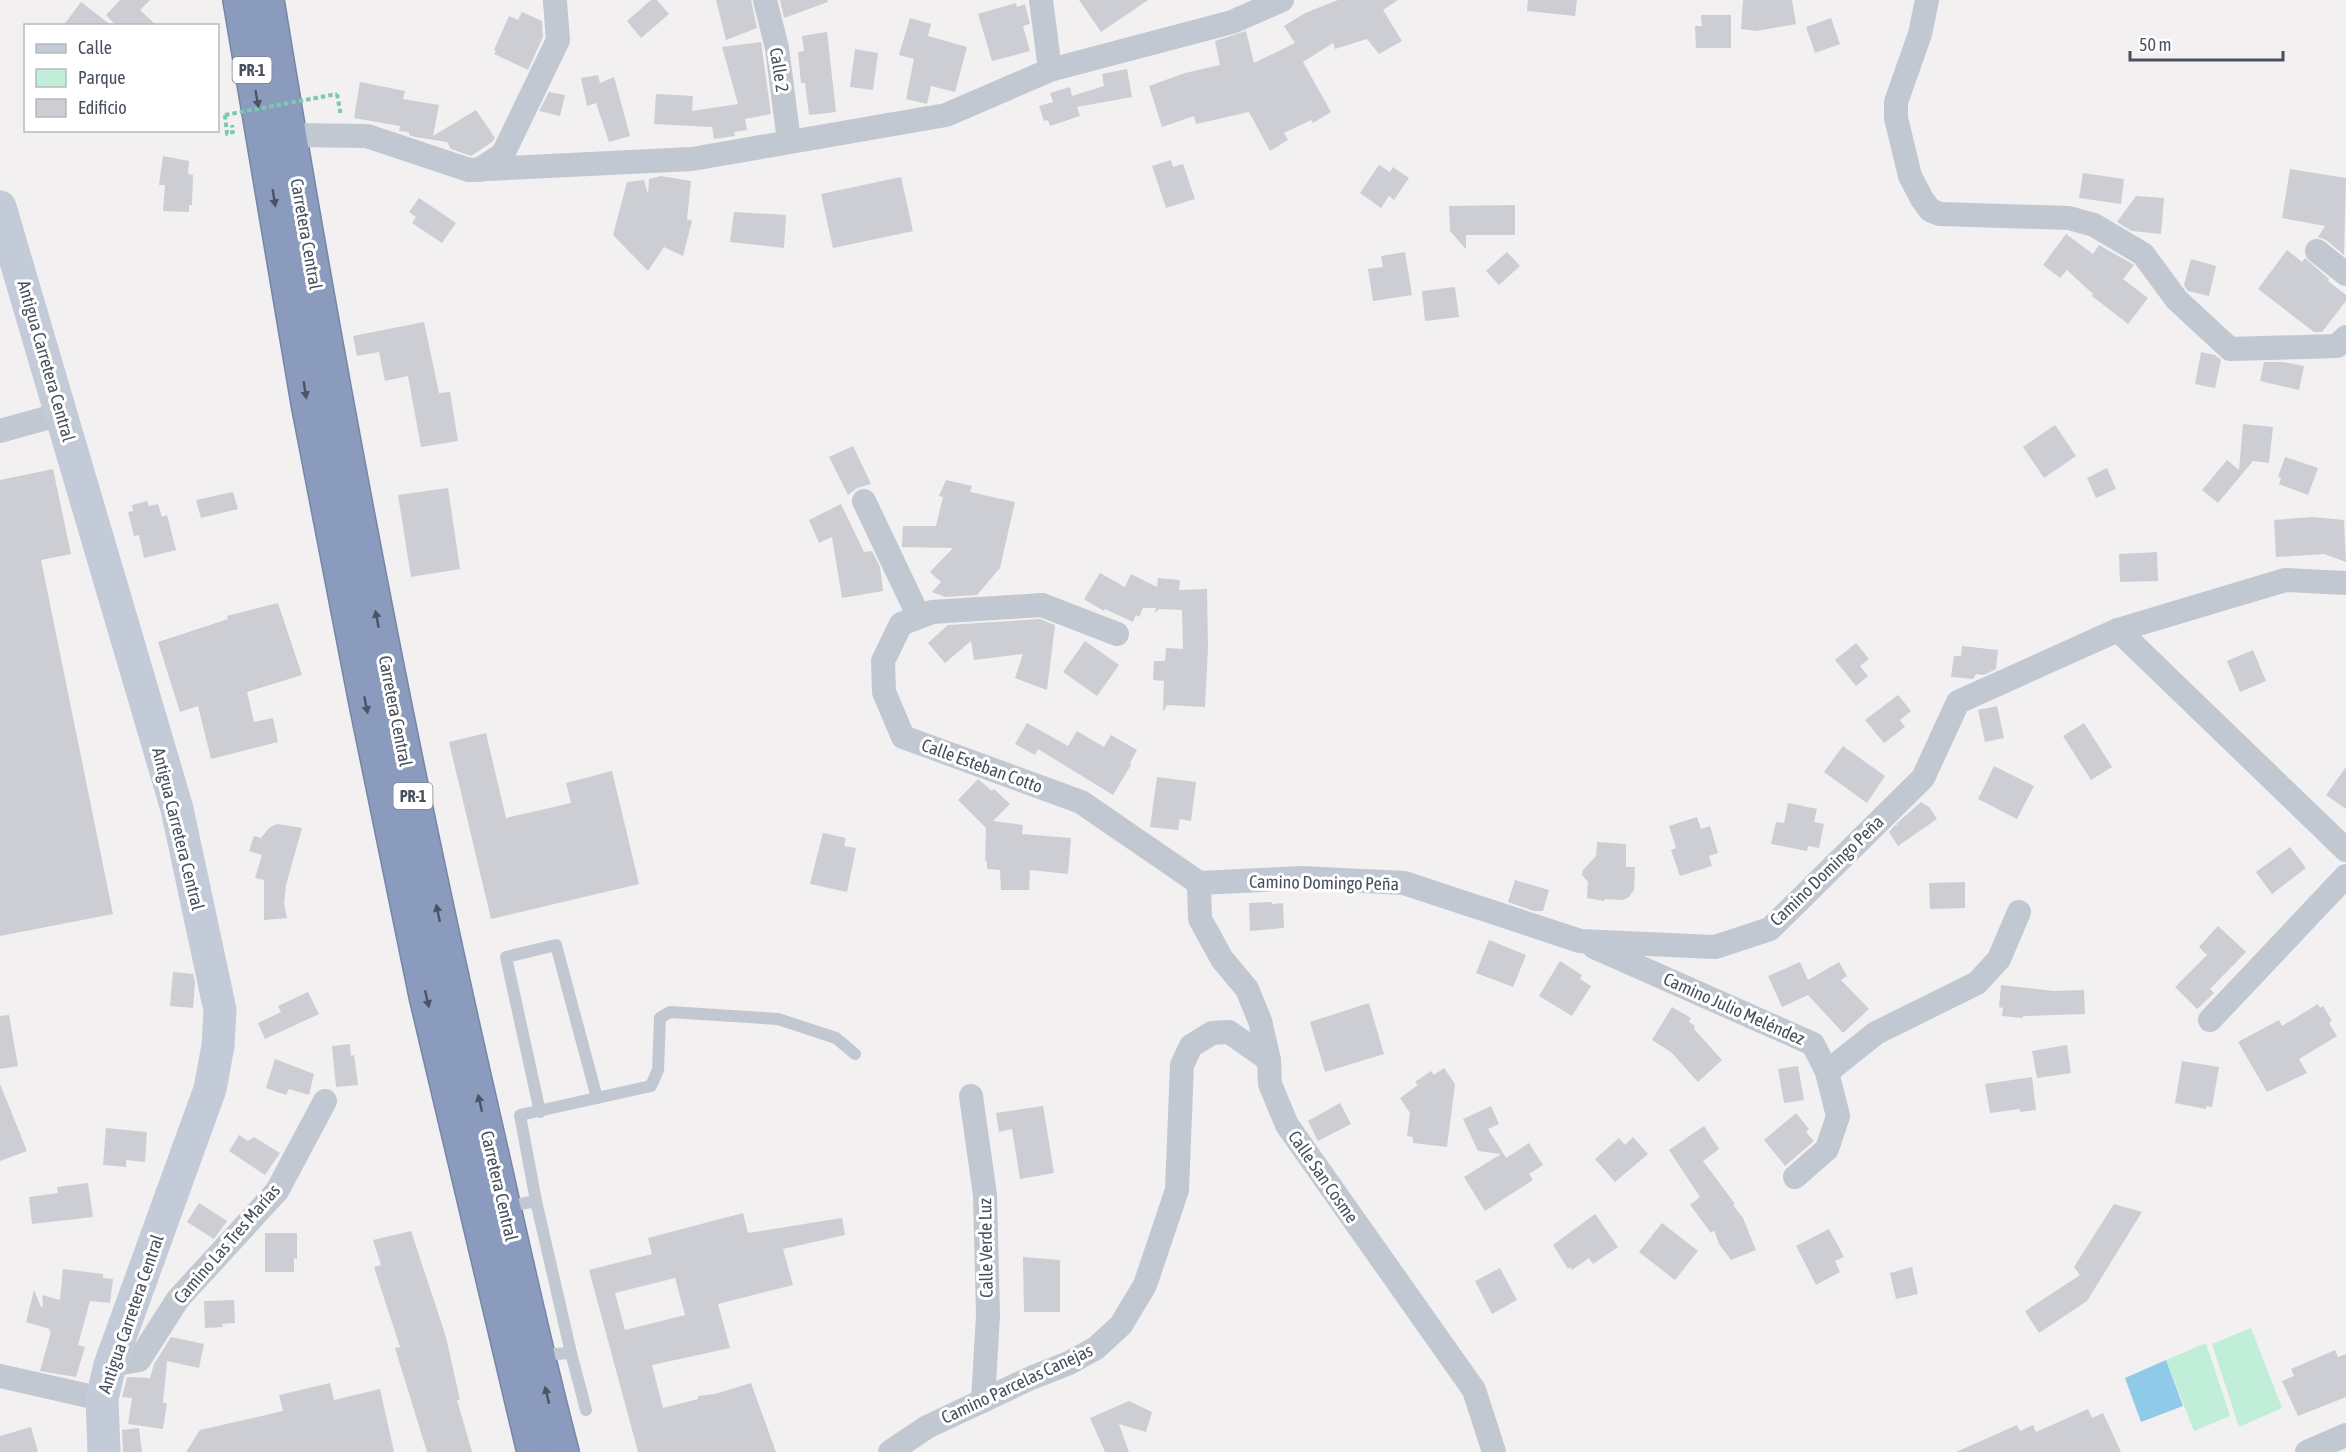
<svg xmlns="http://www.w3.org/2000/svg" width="2346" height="1452" viewBox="0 0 2346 1452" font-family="'Asap Condensed',sans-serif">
  <rect width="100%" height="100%" fill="#f2f0f0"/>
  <g fill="#c0eed8">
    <polygon points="2251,1328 2282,1408 2239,1427 2212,1344"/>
    <polygon points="2206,1343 2230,1416 2194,1431 2166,1360"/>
  </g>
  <polygon fill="#8fcae9" points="2166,1360 2183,1406 2141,1422 2125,1378"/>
  <g fill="#cdced4" fill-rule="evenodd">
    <polygon points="120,0 150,0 140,10 157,26 117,26 106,15"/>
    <polygon points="651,0 657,0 669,14 641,38 627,21"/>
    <polygon points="716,0 751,0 757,28 726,40"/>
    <polygon points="780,0 827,0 828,2 784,18"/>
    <polygon points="1079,0 1148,0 1101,32"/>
    <polygon points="1338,0 1398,0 1383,10 1402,41 1379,54 1367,39 1335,49 1333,43 1303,62 1331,112 1313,123 1311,120 1284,133 1288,140 1270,151 1249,112 1196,124 1194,116 1162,127 1149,86 1185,73 1220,65 1215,41 1246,31 1254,63 1295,43 1284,26 1305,13"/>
    <polygon points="1528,0 1577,0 1575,16 1527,11"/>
    <polygon points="1743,0 1792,0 1796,24 1757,31 1741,29"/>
    <polygon points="81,2 112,26 63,26"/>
    <polygon points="1016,3 1017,7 1025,4 1030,24 1023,26 1030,51 992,61 978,14"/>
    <polygon points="522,12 542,21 543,37 528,70 494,54 496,51 494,50 509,16 518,20"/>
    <polygon points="1701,15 1731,15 1731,48 1696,48 1695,26 1702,26"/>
    <polygon points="910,18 931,24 928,36 967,47 955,92 931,86 927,104 906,99 914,59 899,55"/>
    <polygon points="1831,18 1840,44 1815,53 1806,27"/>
    <polygon points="827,32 836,112 809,115 805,83 801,83 798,52 804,51 802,36"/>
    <polygon points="761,42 771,114 745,119 747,130 734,132 735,136 714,139 712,127 654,124 656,94 693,96 692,111 738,104 722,47"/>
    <polygon points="855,49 878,53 873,90 850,87"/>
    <polygon points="1127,69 1132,97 1077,107 1080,116 1050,126 1048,120 1044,121 1039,106 1053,102 1050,93 1070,87 1072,96 1104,86 1102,74"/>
    <polygon points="598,75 600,83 614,77 630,136 609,142 596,103 587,106 581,78"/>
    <polygon points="360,82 405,91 403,99 439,105 433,136 476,110 495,138 492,142 471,156 451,149 447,142 415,137 409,135 409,132 399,131 400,126 354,118"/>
    <polygon points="549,92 565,95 560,116 539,111"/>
    <polygon points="163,156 189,161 188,174 193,175 192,205 189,205 189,212 163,211 165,185 159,185"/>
    <polygon points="1171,160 1173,167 1183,164 1195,199 1166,208 1152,166"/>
    <polygon points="1379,165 1390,172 1393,167 1409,178 1394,200 1389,196 1381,208 1360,193"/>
    <polygon points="2290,169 2346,178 2344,255 2326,240 2318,237 2325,226 2282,218"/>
    <polygon points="2083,173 2124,179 2121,204 2079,198"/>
    <polygon points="661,176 691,181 687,219 692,221 683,256 664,247 648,271 613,235 627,182 644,180 648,194 649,179"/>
    <polygon points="901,177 913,231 833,248 821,194"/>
    <polygon points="2136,196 2164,198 2161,234 2132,231 2117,222"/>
    <polygon points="419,198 456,223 442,243 412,223 416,217 409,212"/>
    <polygon points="1515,205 1515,235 1466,235 1466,249 1450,231 1449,206"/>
    <polygon points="734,212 786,215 784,248 730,242"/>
    <polygon points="2066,234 2093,254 2099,245 2134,265 2123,279 2148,298 2128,324 2092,296 2093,294 2067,270 2060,278 2043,265"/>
    <polygon points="2287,250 2302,262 2305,258 2329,279 2328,281 2346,295 2346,301 2322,332 2314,332 2258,289"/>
    <polygon points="1405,252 1412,295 1373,301 1368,269 1383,267 1381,256"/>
    <polygon points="1507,252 1520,266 1499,285 1486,271"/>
    <polygon points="2191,259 2216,266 2209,296 2188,291 2184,285"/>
    <polygon points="1455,287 1459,317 1425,321 1422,291"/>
    <polygon points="424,322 439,393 450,392 458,441 421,447 408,376 385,381 379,352 357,356 353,336"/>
    <polygon points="2201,352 2215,355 2221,360 2215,388 2195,384"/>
    <polygon points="2264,362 2283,362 2304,366 2299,390 2260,381"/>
    <polygon points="2243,424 2273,427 2269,463 2253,461 2218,503 2202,490 2227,460 2239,470"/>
    <polygon points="2055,425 2076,456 2044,478 2023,447"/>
    <polygon points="853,446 871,484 857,488 848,495 829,457"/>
    <polygon points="2285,457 2318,468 2308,495 2279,484 2281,478 2278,477"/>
    <polygon points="2107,468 2116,489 2096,498 2087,478"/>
    <polygon points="53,469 71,554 41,560 113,914 0,936 0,480"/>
    <polygon points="946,480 972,486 970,492 1015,502 1000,568 977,595 945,597 932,592 941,582 930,572 953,548 902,547 903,526 936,526 943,497 939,496"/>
    <polygon points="448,488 460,569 411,577 398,495"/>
    <polygon points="233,492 238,509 201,518 196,500"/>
    <polygon points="147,501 149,506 158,504 162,517 167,515 176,550 144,558 139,535 134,536 128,512 133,511 132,505"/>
    <polygon points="841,504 864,552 872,551 880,567 883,591 842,598 832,537 819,543 809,520"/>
    <polygon points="2313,517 2344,520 2346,562 2324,554 2276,557 2274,520"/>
    <polygon points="2157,552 2158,581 2120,582 2119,554"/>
    <polygon points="1100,573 1125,587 1131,574 1157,587 1158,578 1180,580 1179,590 1207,589 1208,648 1205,707 1167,705 1163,712 1164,681 1153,680 1154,661 1165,661 1166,648 1183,649 1182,610 1159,609 1155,613 1156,608 1143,608 1139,617 1136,615 1133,622 1105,609 1104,611 1084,599"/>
    <polygon points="278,603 302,675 247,692 254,722 273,718 278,742 211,759 198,706 180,712 158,642 228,619 227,616"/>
    <polygon points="1040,619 1055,625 1047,690 1015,678 1023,654 974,660 971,641 945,663 928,643 948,625"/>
    <polygon points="1085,641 1119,665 1097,696 1063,672"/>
    <polygon points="1856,643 1869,659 1860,666 1868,676 1856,686 1835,660"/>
    <polygon points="1962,646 1998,650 1996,669 1984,675 1976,674 1973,679 1951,677 1954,656 1961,656"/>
    <polygon points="2253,650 2266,681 2240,692 2227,661"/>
    <polygon points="1898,695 1911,711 1900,720 1905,727 1884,743 1865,720"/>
    <polygon points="1997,706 2004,738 1985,742 1978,710"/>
    <polygon points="1027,723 1068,746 1077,731 1104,747 1111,735 1137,750 1130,763 1131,765 1113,795 1038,749 1035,755 1015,744"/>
    <polygon points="2084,723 2112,767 2091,780 2063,736"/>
    <polygon points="486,733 506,818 571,803 566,783 612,771 639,884 491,919 449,742"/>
    <polygon points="1843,746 1885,776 1867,803 1824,772"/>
    <polygon points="1994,766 2034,786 2017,819 1978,799"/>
    <polygon points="2346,767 2346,809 2326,795"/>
    <polygon points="1157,777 1196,782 1191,821 1180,819 1178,830 1150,827"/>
    <polygon points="978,779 992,791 994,789 1010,804 993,821 1023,825 1022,834 1071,838 1068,874 1030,870 1029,890 1001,890 1000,870 987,869 987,861 985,862 986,828 958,800"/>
    <polygon points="1921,802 1929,807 1937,819 1898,846 1889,832 1895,825 1899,826 1896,824"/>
    <polygon points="1788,803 1817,809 1814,822 1824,824 1819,848 1808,846 1807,851 1771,844 1776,822 1784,823"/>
    <polygon points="1697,817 1701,829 1710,826 1718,853 1709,856 1712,866 1680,876 1671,850 1676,848 1669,826"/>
    <polygon points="277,824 302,828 286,885 284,903 287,918 264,920 264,880 255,878 262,855 249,851 254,836 261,838 269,828"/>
    <polygon points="823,833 846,838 844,846 856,848 847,892 810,884"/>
    <polygon points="1597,842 1626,844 1626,867 1635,867 1634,890 1629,897 1623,900 1605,899 1604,901 1587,898 1588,882 1582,875 1583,870 1596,856"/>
    <polygon points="2290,847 2306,868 2272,894 2256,872"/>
    <polygon points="1515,880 1549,890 1543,911 1534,911 1508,902"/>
    <polygon points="1965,882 1965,908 1930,909 1929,883"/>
    <polygon points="1272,902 1272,904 1283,903 1284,928 1250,931 1249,903"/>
    <polygon points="2218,926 2246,952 2210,989 2214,993 2197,1009 2175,987 2207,955 2199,947"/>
    <polygon points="1489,940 1526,955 1513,987 1476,973"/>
    <polygon points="1560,961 1582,975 1580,979 1591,986 1572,1016 1539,996"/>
    <polygon points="1800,962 1808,980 1839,962 1847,976 1841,980 1869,1009 1843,1033 1808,995 1782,1007 1768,976"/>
    <polygon points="173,972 193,974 195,982 193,1008 170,1006"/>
    <polygon points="2001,985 2053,991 2084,990 2085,1014 2023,1016 2023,1018 2002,1016 2003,1008 1999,1007"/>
    <polygon points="308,992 319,1014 265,1039 258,1023 281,1012 278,1006"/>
    <polygon points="1369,1003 1384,1054 1325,1072 1310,1022"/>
    <polygon points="2318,1004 2320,1008 2323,1006 2332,1021 2329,1023 2337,1036 2299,1059 2307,1073 2267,1092 2238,1042 2279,1020 2282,1026"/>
    <polygon points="1672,1007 1691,1018 1689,1022 1695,1026 1694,1029 1722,1060 1698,1082 1671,1052 1652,1040"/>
    <polygon points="9,1015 18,1066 0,1069 0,1016"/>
    <polygon points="350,1044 351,1056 354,1055 358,1085 336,1087 332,1046"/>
    <polygon points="2067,1045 2071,1073 2037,1078 2032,1051"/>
    <polygon points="275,1059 314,1074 309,1095 289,1089 286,1095 266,1088"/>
    <polygon points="2182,1061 2219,1067 2212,1107 2206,1106 2206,1109 2175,1103"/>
    <polygon points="1798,1066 1804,1100 1784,1103 1778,1069"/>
    <polygon points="1444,1068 1455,1084 1447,1147 1413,1143 1413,1137 1407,1136 1410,1113 1400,1098 1418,1085 1415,1082 1431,1071 1434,1075"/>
    <polygon points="2032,1077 2036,1110 2020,1112 2020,1109 1990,1113 1985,1084"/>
    <polygon points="0,1084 27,1151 0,1161"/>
    <polygon points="1340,1103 1351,1124 1318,1141 1308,1121"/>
    <polygon points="1043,1106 1054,1173 1020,1179 1012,1129 999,1132 996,1113"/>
    <polygon points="1491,1106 1499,1124 1488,1129 1506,1158 1529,1143 1543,1165 1529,1174 1533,1180 1485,1211 1464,1177 1501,1154 1478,1151 1463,1119"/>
    <polygon points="1796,1113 1809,1129 1806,1132 1814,1141 1785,1166 1764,1140"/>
    <polygon points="1704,1126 1719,1149 1703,1161 1735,1204 1733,1205 1743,1218 1756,1250 1731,1260 1719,1244 1714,1230 1711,1233 1690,1205 1700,1197 1669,1150"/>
    <polygon points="106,1128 147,1132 145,1162 126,1160 126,1167 103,1165"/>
    <polygon points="239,1135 248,1141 254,1137 280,1153 265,1175 229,1151"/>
    <polygon points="1633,1137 1648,1154 1615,1182 1595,1159 1619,1138 1625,1145"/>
    <polygon points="88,1183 93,1217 32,1224 29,1197 58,1193 57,1187"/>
    <polygon points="199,1203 227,1221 214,1239 187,1222"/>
    <polygon points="2114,1204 2142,1212 2087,1301 2039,1333 2025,1311 2080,1275 2074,1267"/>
    <path d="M743 1213 748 1233 842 1218 845 1235 783 1249 793 1285 718 1304 730 1348 652 1365 663 1408 698 1399V1396L715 1394 751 1383 776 1452H638L589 1270 652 1254 648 1238ZM675 1278 685 1315 625 1330 615 1293Z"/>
    <polygon points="1595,1214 1618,1247 1593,1264 1589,1258 1572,1270 1570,1267 1568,1269 1553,1245"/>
    <polygon points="1662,1223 1698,1251 1675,1280 1639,1252"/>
    <polygon points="1829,1229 1844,1257 1835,1261 1840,1272 1816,1285 1796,1246"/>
    <polygon points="411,1231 446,1337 460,1400 457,1400 472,1452 427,1452 395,1348 400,1347 374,1267 381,1265 373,1240"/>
    <polygon points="265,1233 297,1233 297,1259 294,1258 294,1272 265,1272"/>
    <polygon points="1023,1257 1060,1260 1060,1312 1024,1312"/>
    <polygon points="1912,1267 1918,1294 1896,1299 1890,1273"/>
    <polygon points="1500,1268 1517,1300 1492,1314 1475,1281"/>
    <polygon points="63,1269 103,1274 103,1278 113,1279 110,1303 90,1301 78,1345 85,1347 76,1377 40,1371 51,1332 49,1331 50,1329 26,1322 34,1290 41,1307 43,1306 42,1295 60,1300"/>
    <polygon points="234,1300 235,1323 222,1324 223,1327 205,1328 204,1301"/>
    <polygon points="171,1337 204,1344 199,1368 167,1361 163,1403 167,1403 163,1429 128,1424 132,1398 122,1397 127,1377 150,1378 154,1364"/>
    <polygon points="2335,1350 2338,1357 2346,1354 2346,1397 2298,1416 2282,1381 2294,1376 2291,1369"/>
    <polygon points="330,1383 334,1400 380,1389 394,1452 186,1452 200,1430 283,1411 279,1395"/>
    <polygon points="1129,1401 1152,1412 1146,1432 1119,1424 1129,1452 1105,1452 1090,1418"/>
    <polygon points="2088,1409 2092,1418 2103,1413 2121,1452 1956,1452 2017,1425 2020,1431 2033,1425 2036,1432"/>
    <polygon points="31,1427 38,1452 0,1452 0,1436"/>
    <polygon points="139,1428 142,1452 123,1452 122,1430"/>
  </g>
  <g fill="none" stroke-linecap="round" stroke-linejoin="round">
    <defs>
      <g id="highway">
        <polyline points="240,0 308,403 366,703 426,996 534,1452"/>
        <path d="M267 0C329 380 400 758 487 1133 511 1239 534 1346 562 1452"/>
      </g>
    </defs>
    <use href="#highway" stroke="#7586a9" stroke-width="36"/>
    <g stroke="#7acbae" stroke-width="4" stroke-dasharray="4.5 3" stroke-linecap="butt">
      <polyline points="337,94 341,116"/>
      <polyline points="225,115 227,134 233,132 232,125"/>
    </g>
    <g stroke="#c1c8d1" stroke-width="12">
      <polyline points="540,1112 506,957 556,945 597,1098"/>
      <polyline points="536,1201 520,1115 651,1086 658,1070 660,1018 670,1012 778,1019 836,1038 855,1054"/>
      <polyline points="505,1207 536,1201 571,1353 539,1355"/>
      <polyline points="571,1353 586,1410"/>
    </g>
    <g stroke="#c1c8d1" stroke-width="24">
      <polyline points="765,0 777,48 789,141"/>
      <polyline points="1041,0 1050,70"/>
      <polyline points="1927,0 1920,34 1896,102 1896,118 1910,176 1922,199 1930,210 1940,214 2069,218 2094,225 2143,254 2177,300 2230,349 2337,346 2346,337"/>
      <polyline points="275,138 289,135 367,136 469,170 692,159 946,115 1050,70 1232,22 1282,0"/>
      <polyline points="479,170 503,154 558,40 555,2"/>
      <polyline points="2317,251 2346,274"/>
      <polyline points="0,431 61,414"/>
      <polyline points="864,501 919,617"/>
      <polyline points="2118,630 2346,850"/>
      <polyline points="1117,634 1042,605 932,612 901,624 883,661 884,692 903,737 1081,802 1199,883"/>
      <polyline points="1199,883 1302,878 1404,883 1580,941 1715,947 1770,929 1923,778 1958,702 2118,630 2285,580 2346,583"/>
      <polyline points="1199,883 1200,919 1222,959 1247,989 1260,1021 1269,1060 1270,1084 1287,1125 1474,1390 1494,1452"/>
      <polyline points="1594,947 1813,1044 1827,1072 1838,1116 1827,1149 1795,1177"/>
      <polyline points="2210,1020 2346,876"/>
      <polyline points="1827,1072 1876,1033 1977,983 1999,959 2019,912"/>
      <polyline points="971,1096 985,1195 988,1315 983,1401"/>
      <polyline points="110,1365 139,1360 178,1299 277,1191 325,1101"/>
      <polyline points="0,1376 102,1399"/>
      <polyline points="890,1452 927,1427 1031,1378 1069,1363 1096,1348 1121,1325 1145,1285 1177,1190 1182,1065 1191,1046 1212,1033 1229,1032 1269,1060"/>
      <polyline points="2307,1452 2346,1435"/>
    </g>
    <polyline stroke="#c3cad8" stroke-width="33" points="0,207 177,809 220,1010 218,1046 210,1089 110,1365 102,1399 104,1452"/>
    <use href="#highway" stroke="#8a9bbd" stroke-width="33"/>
    <polyline stroke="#7acbae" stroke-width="4" stroke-dasharray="4.5 3" stroke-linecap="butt" points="225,115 337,94"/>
  </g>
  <defs><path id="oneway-solid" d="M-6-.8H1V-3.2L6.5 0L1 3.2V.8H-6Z" transform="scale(1.5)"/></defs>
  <g fill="#4b5462">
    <use href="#oneway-solid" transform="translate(257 99) rotate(80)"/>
    <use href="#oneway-solid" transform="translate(274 198) rotate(81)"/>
    <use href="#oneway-solid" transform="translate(305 390) rotate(81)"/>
    <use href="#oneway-solid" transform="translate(377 619) rotate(-101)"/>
    <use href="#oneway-solid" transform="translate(366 705) rotate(79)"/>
    <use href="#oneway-solid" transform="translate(438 913) rotate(-102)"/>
    <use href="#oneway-solid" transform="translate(427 999) rotate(77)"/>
    <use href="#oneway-solid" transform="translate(480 1103) rotate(-103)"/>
    <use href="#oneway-solid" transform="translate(547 1395) rotate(-103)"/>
  </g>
  <g text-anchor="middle" stroke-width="6" stroke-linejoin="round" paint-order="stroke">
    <g fill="#fff" stroke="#7f848e" stroke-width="1.5">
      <rect x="232.5" y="57" width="39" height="26" rx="4.5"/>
      <rect x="393.5" y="783" width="39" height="26" rx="4.5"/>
    </g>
    <g font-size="16" font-weight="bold" fill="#48505d">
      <text x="252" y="76">PR-1</text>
      <text x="413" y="802">PR-1</text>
    </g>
    <g font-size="18" fill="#48505d" stroke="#fff">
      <text transform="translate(779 70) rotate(81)" y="6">Calle 2</text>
      <text transform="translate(306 234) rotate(80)" y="6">Carretera Central</text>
      <text transform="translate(46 361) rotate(74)" y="6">Antigua Carretera Central</text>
      <text transform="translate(395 711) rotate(79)" y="6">Carretera Central</text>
      <text transform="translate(982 766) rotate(20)" y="6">Calle Esteban Cotto</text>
      <text transform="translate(178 829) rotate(76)" y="6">Antigua Carretera Central</text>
      <text transform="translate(1827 871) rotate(-44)" y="6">Camino Domingo Peña</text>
      <text transform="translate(1324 883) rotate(1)" y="6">Camino Domingo Peña</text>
      <text transform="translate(1734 1009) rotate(24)" y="6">Camino Julio Meléndez</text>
      <text transform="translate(1323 1177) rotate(55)" y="6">Calle San Cosme</text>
      <text transform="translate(499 1186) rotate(77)" y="6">Carretera Central</text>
      <text transform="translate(227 1244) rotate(-49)" y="6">Camino Las Tres Marías</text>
      <text transform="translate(986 1248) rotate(-91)" y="6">Calle Verde Luz</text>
      <text transform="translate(131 1314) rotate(-71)" y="6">Antigua Carretera Central</text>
      <text transform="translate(1017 1384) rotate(-25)" y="6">Camino Parcelas Canejas</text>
    </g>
  </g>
  <rect x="24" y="24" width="195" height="108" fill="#ffffff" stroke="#b6b9be" stroke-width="1.5"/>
  <rect x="36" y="44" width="30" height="9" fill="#c3cad8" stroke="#b6b9be" stroke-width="1.5"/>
  <text x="78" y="54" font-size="18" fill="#48505d">Calle</text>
  <rect x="36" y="69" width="30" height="18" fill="#c0eed8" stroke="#b6b9be" stroke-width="1.5"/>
  <text x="78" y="84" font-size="18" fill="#48505d">Parque</text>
  <rect x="36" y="99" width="30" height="18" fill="#cdced4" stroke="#b6b9be" stroke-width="1.5"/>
  <text x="78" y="114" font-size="18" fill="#48505d">Edificio</text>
  <path d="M2130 51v9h153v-9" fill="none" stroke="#48505d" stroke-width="3"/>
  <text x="2139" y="51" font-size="18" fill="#48505d" stroke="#ffffff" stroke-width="4.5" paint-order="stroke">50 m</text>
</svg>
